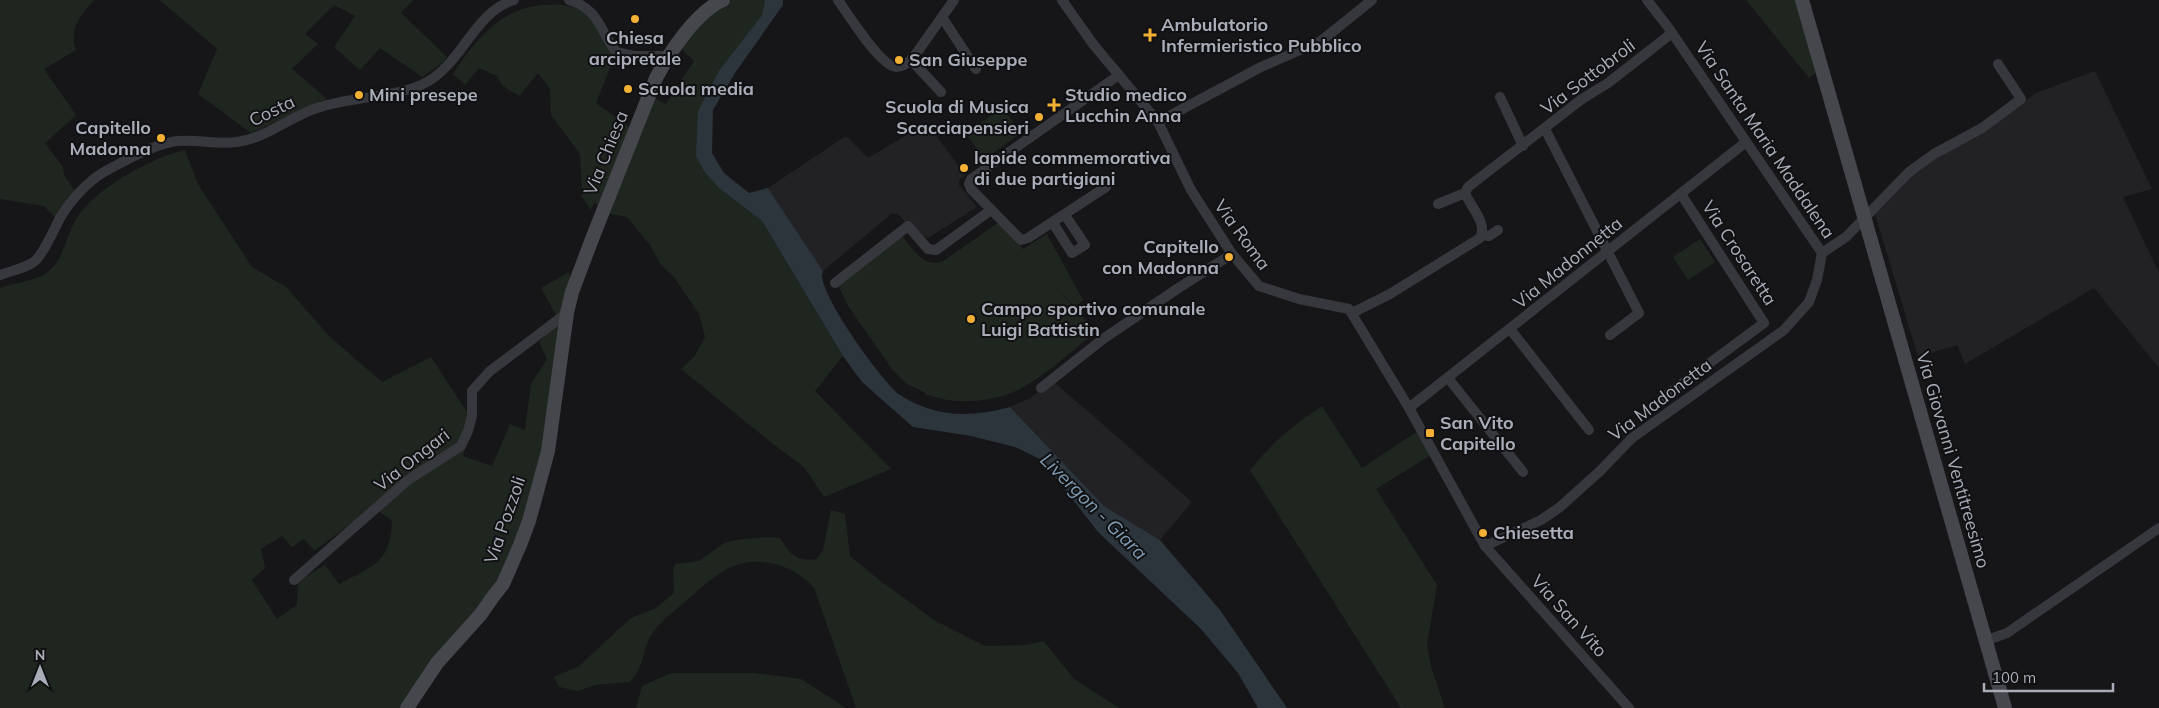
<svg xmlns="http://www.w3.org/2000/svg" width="2159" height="708" viewBox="0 0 2159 708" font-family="Mulish,sans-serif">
  <rect width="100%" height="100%" fill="#161618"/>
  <g fill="#222225">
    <polygon points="2095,71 2152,189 2123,197 2159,273 2159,368 2094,288 1965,364 1957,345 1918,357 1873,207 1904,177 2002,117 2036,93"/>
    <polygon points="927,123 965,175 959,180 959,185 977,207 928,238 918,235 898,214 891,214 823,271 768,188 846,136 868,158"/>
    <polygon points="1053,381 1192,502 1160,540 1104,506 1010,407 1030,398"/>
  </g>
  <g fill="#1e261f" fill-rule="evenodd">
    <path d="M0 0H94C81 14 68 31 76 50L44 69 76 115 45 143 63 167 64 175 76 193 58 220 44 206 0 199Z"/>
    <polygon points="160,0 413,0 401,13 447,57 442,63 422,77 380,48 360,70 334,47 355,16 334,5 305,34 318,44 292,69 327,99 251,133 198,94 217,49"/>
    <path d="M732 0H765L762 15 698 111 720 189 762 221 843 356 815 391 891 469 824 497 804 467 773 444 681 369 694 357 705 337 699 314 674 277 660 264 650 245 627 217 606 213 607 210 594 203 591 210 582 197 580 154 551 115 550 89 538 73 519 96 503 86 497 76 479 68 465 85 453 74C479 34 508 0 562 5 571 7 584 8 591 15 601 25 608 41 616 53L596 103 630 127 643 92 666 104 694 61 679 47 716 6Z"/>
    <polygon points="1746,0 1795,0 1817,71 1809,78"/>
    <polygon points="1002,107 1021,133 985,159 966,134"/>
    <path d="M185 150 198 184 252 267 286 287 329 336 382 382 431 357 473 421 463 456 492 466 510 424 525 430 531 384 547 359 539 342 558 319 541 288 569 272 573 292 555 411 510 570 404 708H0V288C16 282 37 282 50 270 64 257 67 235 76 219 93 190 152 157 185 150ZM373 507 392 521C390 565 373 565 339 584L325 565 298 581 297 605 277 619 252 580 265 568 261 549 282 536 292 547 304 539 314 551Z"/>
    <path d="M999 222 1023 249 1047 234 1083 300 1075 307 1057 288 1096 332C1073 350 1048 373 1022 388 997 402 956 406 929 395L927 396 924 392 907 384 892 369 848 306 838 285 902 236C914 250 923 267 942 262Z"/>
    <polygon points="1700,239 1715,262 1688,280 1673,257"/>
    <path d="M1322 406 1362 468 1418 431 1431 455 1376 489 1437 585 1427 645 1431 667 1445 708H1401L1250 470C1271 444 1294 424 1322 406Z"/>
    <path d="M831 510 845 514 850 556 878 579 934 620 985 646 1026 645 1044 641 1074 679 1119 708H856L814 588C795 566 760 554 731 567 716 574 700 589 688 599 677 609 663 619 654 631 644 644 645 656 639 669 636 674 633 678 630 682L595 685 578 691 559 687 554 677 579 666 631 618 656 608 674 593 673 571 675 564 699 561 724 543 735 540 768 537 780 538C791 555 796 562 817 559L823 550Z"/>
    <polygon points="671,673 755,673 801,679 846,708 636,708 642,686"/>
  </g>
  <path fill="#2c353c" d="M765 0H783V5L735 73 713 110 712 153 724 173 749 193 768 188 823 271C813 287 883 383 900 395 907 400 919 405 927 408 954 418 984 414 1010 407L1104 506 1160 540 1220 610 1287 708H1258L1238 673 1201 629 1098 532 1042 460 1015 447 971 436 913 427 862 382 843 356 762 221 720 189 704 171 696 156 698 111 719 71 762 15Z"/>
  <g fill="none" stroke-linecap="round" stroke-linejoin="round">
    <g stroke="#37383d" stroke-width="10">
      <path d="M569 0C599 9 599 29 616 52L634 56H667"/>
      <path d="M838 0C848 14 880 66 896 67 904 67 908 62 913 58L954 0"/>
      <polyline points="1062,0 1093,44 1158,122 1191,190 1232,254 1259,286 1299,299 1349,309 1409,408 1485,546 1629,708"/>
      <polyline points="1647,0 1668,27 1822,253"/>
      <polyline points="942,17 976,69"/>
      <polyline points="911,60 941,92"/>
      <polyline points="1500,97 1523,146"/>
      <polyline points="1158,122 1261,67 1321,41 1372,0"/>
      <polyline points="1545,129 1639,313 1610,335"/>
      <polyline points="1106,187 1028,238 1021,240 971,189 969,184 971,179 1119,75"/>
      <polyline points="1438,204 1465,193"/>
      <polyline points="1053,223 1072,253 1085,245 1065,215"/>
      <polyline points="1482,235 1489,236 1498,230"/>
      <polyline points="1822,253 1846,237 1909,172 1934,154 1982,128 2021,99 1998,64"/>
      <path d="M0 275C10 271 23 269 32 263 42 258 54 229 60 218 70 201 87 182 104 172 124 161 154 144 177 141 197 139 217 145 237 142 267 138 289 117 317 108 348 97 391 98 421 85 462 67 472 13 514 0"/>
      <polyline points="835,283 908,226 928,249 936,250 991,210"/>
      <path d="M1352 313 1390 294 1480 238C1488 223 1471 208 1465 193L1468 187 1582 99 1608 83 1672 33"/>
      <polyline points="1510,329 1589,430"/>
      <polyline points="1448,378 1523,472"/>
      <polyline points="1041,388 1103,339 1177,289 1232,254"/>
      <polyline points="1661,399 1764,323 1681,194"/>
      <polyline points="1409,408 1746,142"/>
      <polyline points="1485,546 1541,520 1560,507 1599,472 1632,438 1784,330 1809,302 1817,280 1822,253"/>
      <polyline points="294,580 408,480 461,446 468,431 472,416 472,391 490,371 567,313"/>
      <polyline points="1985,641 2007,633 2159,528"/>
    </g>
    <g stroke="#45474d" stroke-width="14">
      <polyline points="1802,0 2005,708"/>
      <path d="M407 708 437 663 481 614 492 598 503 584 520 545 529 521 548 451 567 313 572 292 592 239 656 78C670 52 695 13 723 0"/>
    </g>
  </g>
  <g fill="#f2b134" stroke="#111113" stroke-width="2">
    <circle cx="635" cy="19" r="5"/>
    <path d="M1147.5 27.5h5v5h5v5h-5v5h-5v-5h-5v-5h5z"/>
    <circle cx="899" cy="60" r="5"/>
    <circle cx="628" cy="89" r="5"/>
    <circle cx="359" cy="95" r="5"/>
    <path d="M1051.5 97.5h5v5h5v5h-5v5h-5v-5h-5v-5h5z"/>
    <circle cx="1039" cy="117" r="5"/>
    <circle cx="161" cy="138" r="5"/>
    <circle cx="964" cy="168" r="5"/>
    <circle cx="1229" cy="257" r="5"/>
    <circle cx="971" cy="319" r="5"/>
    <rect x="1425" y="428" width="10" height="10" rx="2.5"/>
    <circle cx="1483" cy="533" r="5"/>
  </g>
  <g text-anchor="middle" stroke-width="4" stroke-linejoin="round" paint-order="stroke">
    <g font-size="18" font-weight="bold" fill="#a8adb8" stroke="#111113" text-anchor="start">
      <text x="1161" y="31">Ambulatorio<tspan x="1161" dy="21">Infermieristico Pubblico</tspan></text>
      <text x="635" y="44" text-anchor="middle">Chiesa<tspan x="635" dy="21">arcipretale</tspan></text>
      <text x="909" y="66">San Giuseppe</text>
      <text x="638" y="95">Scuola media</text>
      <text x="369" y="101">Mini presepe</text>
      <text x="1065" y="101">Studio medico<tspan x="1065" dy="21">Lucchin Anna</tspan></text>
      <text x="1029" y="113" text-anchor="end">Scuola di Musica<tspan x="1029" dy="21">Scacciapensieri</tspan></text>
      <text x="151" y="134" text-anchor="end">Capitello<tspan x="151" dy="21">Madonna</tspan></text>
      <text x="974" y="164">lapide commemorativa<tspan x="974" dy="21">di due partigiani</tspan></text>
      <text x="1219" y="253" text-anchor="end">Capitello<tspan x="1219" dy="21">con Madonna</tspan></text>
      <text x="981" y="315">Campo sportivo comunale<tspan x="981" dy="21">Luigi Battistin</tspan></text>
      <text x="1440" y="429">San Vito<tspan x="1440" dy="21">Capitello</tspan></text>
      <text x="1493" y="539">Chiesetta</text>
    </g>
    <g font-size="18" fill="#a8adb8" stroke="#111113">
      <text transform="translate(1588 77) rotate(-37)" y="6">Via Sottobroli</text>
      <text transform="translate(272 111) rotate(-26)" y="6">Costa</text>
      <text transform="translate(1765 140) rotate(56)" y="6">Via Santa Maria Maddalena</text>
      <text transform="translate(606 153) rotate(-68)" y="6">Via Chiesa</text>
      <text transform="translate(1242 235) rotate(54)" y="6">Via Roma</text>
      <text transform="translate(1739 253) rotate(57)" y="6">Via Crosaretta</text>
      <text transform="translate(1568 263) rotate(-39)" y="6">Via Madonnetta</text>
      <text transform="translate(1660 400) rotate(-37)" y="6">Via Madonetta</text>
      <text transform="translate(412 460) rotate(-38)" y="6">Via Ongari</text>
      <text transform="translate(1953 460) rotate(74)" y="6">Via Giovanni Ventitreesimo</text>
      <text transform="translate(505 520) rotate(-71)" y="6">Via Pozzoli</text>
      <text transform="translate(1569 616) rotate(48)" y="6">Via San Vito</text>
    </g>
    <g font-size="19" font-style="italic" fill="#7f9bb3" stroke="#111113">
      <text transform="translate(1094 506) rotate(45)" y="7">Livergon - Giara</text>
    </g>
  </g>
  <g transform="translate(40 668)" stroke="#111113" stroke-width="4" paint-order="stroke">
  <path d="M0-4L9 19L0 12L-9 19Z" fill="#a8adb8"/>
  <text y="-8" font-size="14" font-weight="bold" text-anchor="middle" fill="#a8adb8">N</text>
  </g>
  <path d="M1984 683v8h129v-8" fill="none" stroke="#a8adb8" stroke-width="2.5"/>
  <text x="1992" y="683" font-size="15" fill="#a8adb8" stroke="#111113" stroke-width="4" paint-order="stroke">100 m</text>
</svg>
